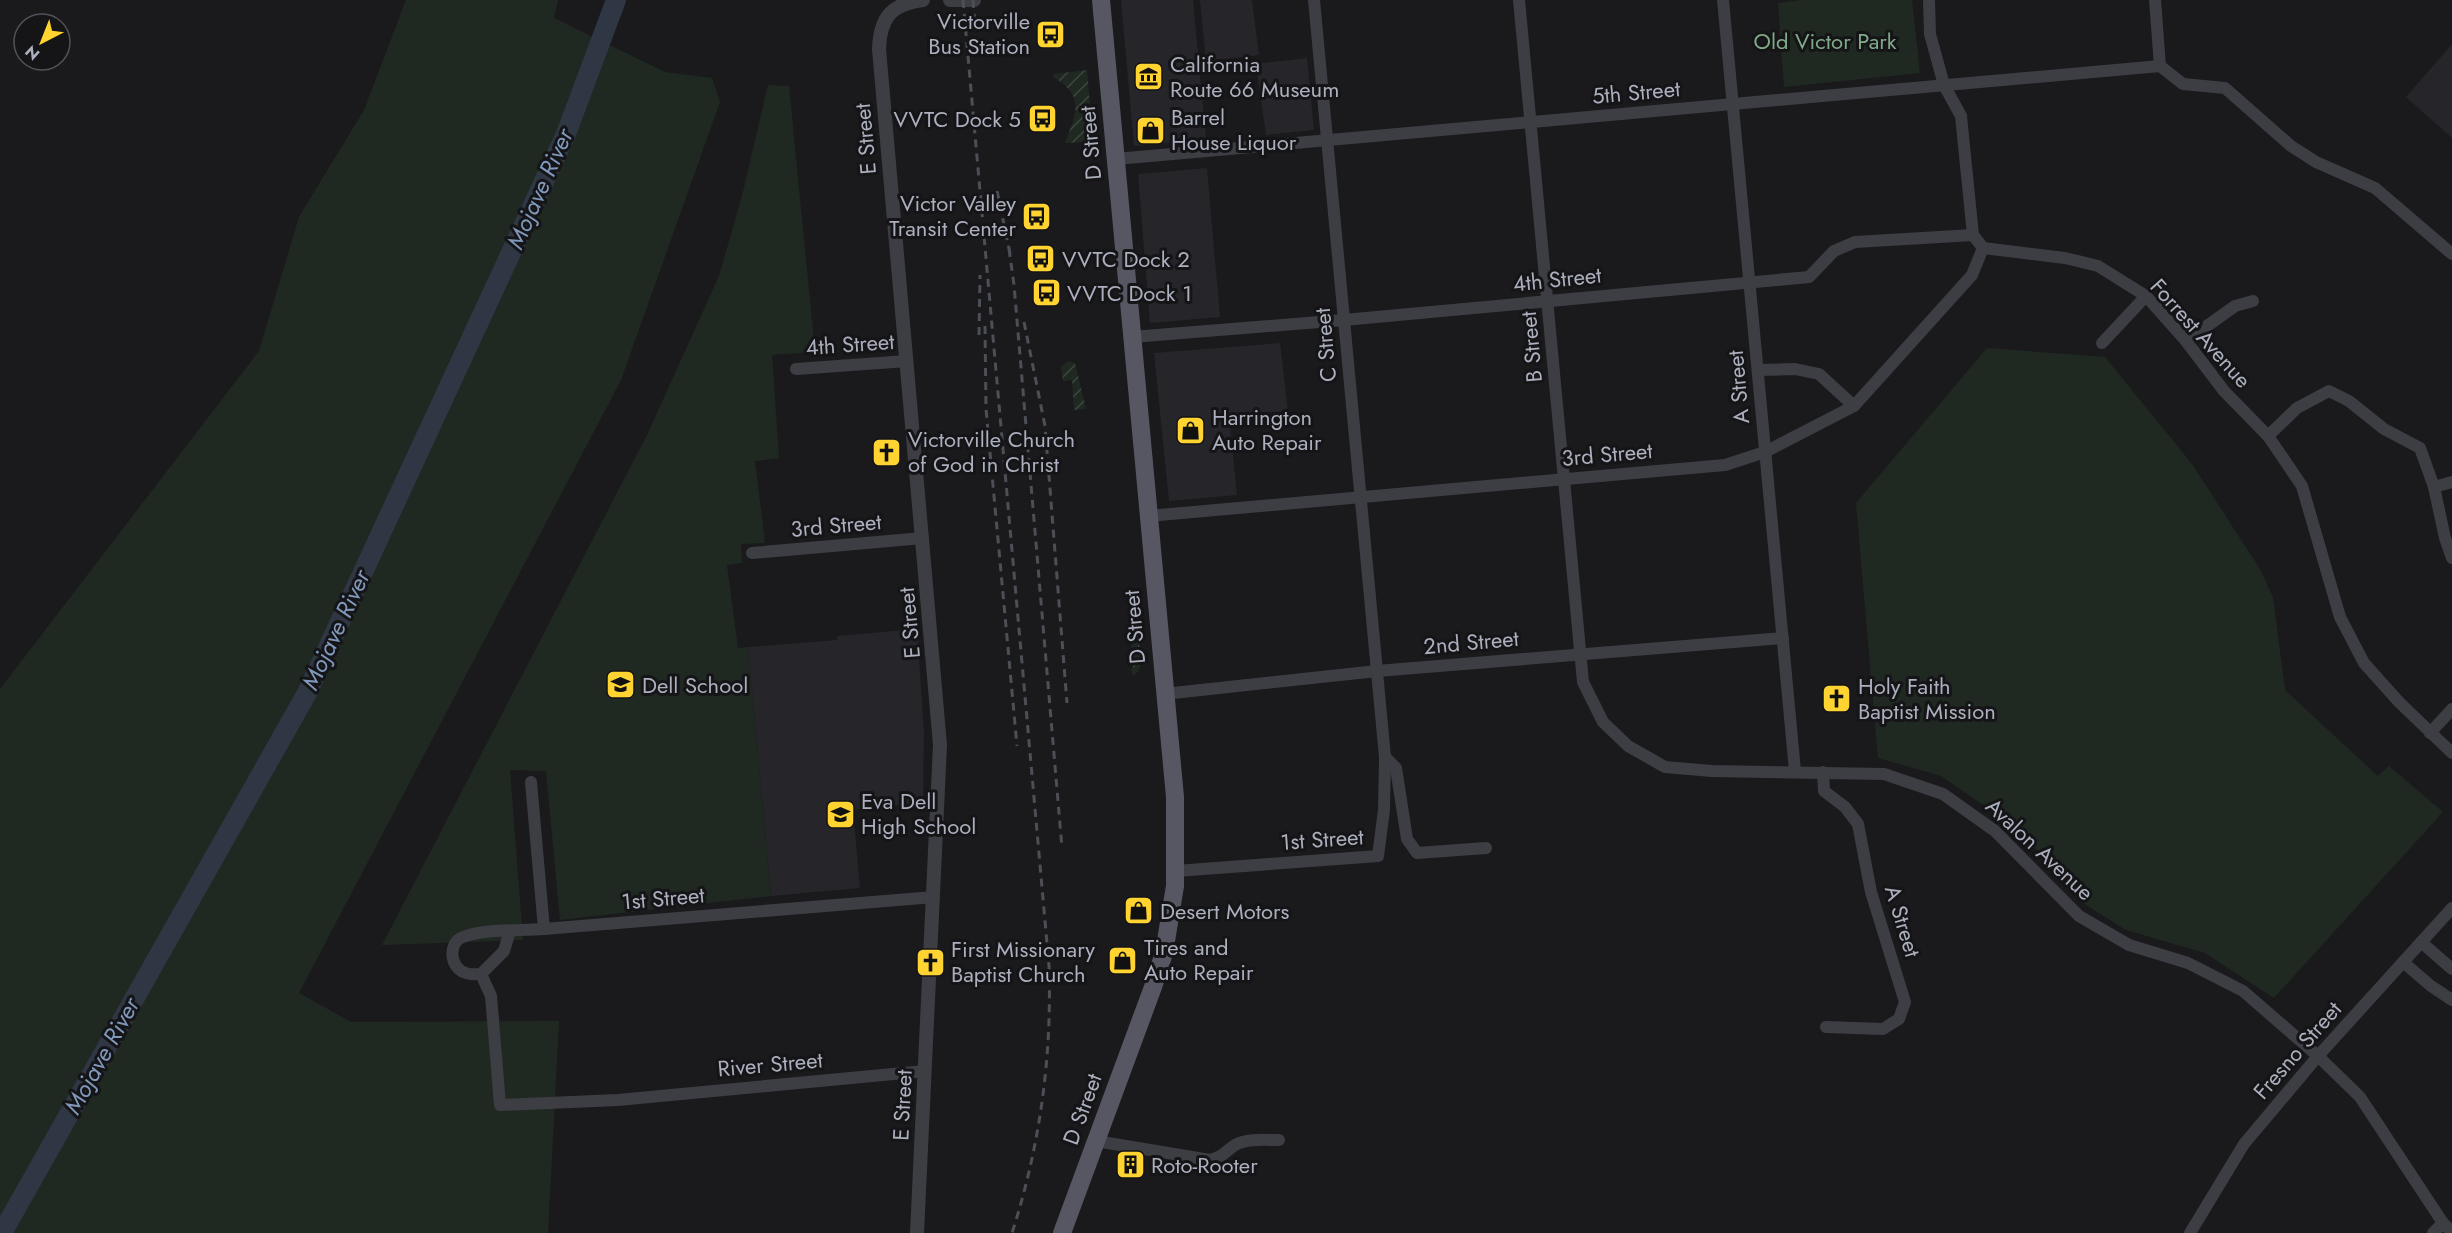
<svg xmlns="http://www.w3.org/2000/svg" width="2452" height="1233" viewBox="0 0 2452 1233" font-family="Jost,sans-serif">
  <defs>
    <pattern id="garden-furrows" width="10" height="10" patternUnits="userSpaceOnUse" patternTransform="scale(1.5)"><rect width="10" height="10" fill="#1f2922"/><path d="M-1 1l2-2M0 10L10 0M9 11l2-2" fill="none" stroke="#3d4640"/></pattern>
  </defs>
  <rect width="100%" height="100%" fill="#1a1a1d"/>
  <g fill="#26262a">
    <polygon points="1121,0 1193,0 1206,139 1134,146"/>
    <polygon points="1200,0 1252,0 1259,55 1206,61"/>
    <polygon points="2452,44 2452,138 2406,97"/>
    <polygon points="1307,58 1314,130 1266,135 1256,64"/>
    <polygon points="1207,168 1220,317 1150,323 1138,174"/>
    <polygon points="1280,343 1288,411 1229,415 1237,495 1169,501 1154,353"/>
    <polygon points="917,629 924,732 923,802 853,810 860,888 771,896 748,647 837,640 837,636"/>
  </g>
  <g fill="#1f2922">
    <polygon points="406,0 558,0 554,18 665,72 712,78 720,102 621,380 299,993 351,1022 559,1021 548,1233 0,1233 0,689 259,351 299,217 364,110"/>
    <polygon points="1802,0 1912,0 1920,73 1784,87 1778,3"/>
    <polygon points="768,85 789,86 815,352 772,355 779,458 755,461 765,543 741,544 742,563 727,565 738,648 748,647 771,896 560,920 546,771 510,770 523,940 382,945 647,435 719,276 742,196"/>
    <polygon points="1987,348 2105,357 2192,464 2260,569 2273,597 2285,690 2378,776 2389,766 2443,812 2274,998 2205,953 2126,930 2086,905 2017,828 1941,776 1878,758 1856,503"/>
  </g>
  <g fill="url(#garden-furrows)">
    <path d="M1087 70 1093 142 1065 143C1076 114 1086 96 1053 77V74Z"/>
    <polygon points="1068,361 1075,363 1086,409 1074,410 1072,380 1063,381 1061,367"/>
    <path d="M1138 634C1139 649 1147 667 1133 676L1131 670 1133 668 1131 641Z"/>
  </g>
  <g fill="none" stroke-linecap="round" stroke-linejoin="round">
    <polyline stroke="#2e3743" stroke-width="20" points="2,1233 307,693 566,134 616,0"/>
    <g stroke="#3d3d44" stroke-width="12">
      <polyline points="1519,0 1583,682 1603,722 1628,746 1665,767 1712,771 1884,774 1943,794 1995,831 2079,916 2129,945 2188,963 2243,991 2318,1056 2360,1097 2443,1223 2452,1232"/>
      <polyline points="1723,0 1795,771"/>
      <polyline points="1929,0 1930,34 1944,85 1961,116 1973,235 1983,248 2065,258 2098,266 2146,296 2186,341 2224,391 2268,436 2302,486 2340,617 2364,663 2399,702 2452,753"/>
      <polyline points="2155,0 2160,66 2183,84 2225,88 2291,146 2316,162 2375,188 2452,254"/>
      <polyline points="1116,159 2160,66"/>
      <polyline points="1132,337 1344,320 1809,277 1834,251 1855,242 1973,235"/>
      <polyline points="2186,341 2235,306 2253,301"/>
      <polyline points="2102,343 2146,296"/>
      <polyline points="796,369 907,361"/>
      <polyline points="1758,370 1795,369 1819,374 1854,406"/>
      <polyline points="2268,436 2297,408 2329,391 2349,401 2384,429 2420,448 2434,487 2445,538 2452,558"/>
      <polyline points="2434,487 2452,482"/>
      <polyline points="1148,516 1725,465 1765,452 1854,406 1972,275 1983,248"/>
      <polyline points="752,553 923,538"/>
      <polyline points="1164,694 1377,671 1783,638"/>
      <polyline points="2430,733 2452,709"/>
      <polyline points="1385,757 1396,768 1407,839 1417,853 1486,848"/>
      <polyline points="1823,772 1824,791 1845,807 1858,824 1871,892 1905,1002 1899,1019 1883,1029 1826,1027"/>
      <polyline points="531,782 544,929 934,897"/>
      <polyline points="1176,871 1378,856 1384,810 1385,757 1314,0"/>
      <path d="M510 931 504 951 481 974C476 974 470 975 466 973 450 969 447 943 463 937 488 928 518 931 544 929"/>
      <polyline points="2421,942 2452,969"/>
      <polyline points="2403,962 2431,986 2452,1000"/>
      <polyline points="481,974 491,996 500,1105 618,1100 925,1071"/>
      <path d="M1096 1141 1210 1160C1222 1158 1226 1151 1235 1145 1247 1138 1266 1140 1279 1140"/>
      <polyline points="2190,1233 2244,1144 2318,1056 2452,908"/>
      <polyline points="2433,1233 2443,1223"/>
    </g>
    <g stroke="#3d3d44" stroke-width="14">
      <polyline points="950,0 974,0"/>
      <path d="M917 1233 940 745 879 49C880 18 891 4 923 0"/>
    </g>
    <polyline stroke="#565762" stroke-width="18" points="1062,1233 1153,987 1164,953 1175,886 1175,797 1101,0"/>
    <g stroke="#4d4f57" stroke-width="3" stroke-dasharray="8 6" stroke-linecap="butt">
      <path d="M963 0 1049 966C1052 1057 1040 1146 1012 1233"/>
      <polyline points="973,0 975,26"/>
      <polyline points="997,191 1011,258"/>
      <polyline points="1009,249 1014,285 1062,848"/>
      <polyline points="1024,322 1045,426 1067,703"/>
      <polyline points="985,326 986,409 1017,746"/>
      <polyline points="979,335 980,275"/>
    </g>
  </g>
  <defs>
    <symbol id="bus-square" viewBox="-11 -11 22 22"><rect x="-9" y="-9" width="18" height="18" rx="4" fill="#ffd330" stroke="#151518"/><path d="M-5-6H5V4H4V6H2V4H-2V6H-4V4H-5ZM-3.5-4V0h7V-4ZM-3.5 1.2v1.5H-2V1.2ZM2 1.2v1.5H3.5V1.2Z" fill="#111"/></symbol>
    <symbol id="museum-square" viewBox="-11 -11 22 22"><rect x="-9" y="-9" width="18" height="18" rx="4" fill="#ffd330" stroke="#151518"/><path d="M0-6L6-3V-2H-6V-3ZM-5-1h2V3h-2ZM-1-1h2V3h-2ZM3-1h2V3H3ZM-6 4H6V6H-6Z" fill="#111"/></symbol>
    <symbol id="shop-square" viewBox="-11 -11 22 22"><rect x="-9" y="-9" width="18" height="18" rx="4" fill="#ffd330" stroke="#151518"/><path d="M-5-2.5h2.3a2.7 3.5 0 0 1 5.4 0H5L5.5 6h-11ZM-1.5-2.5h3a1.5 2.3 0 0 0-3 0Z" fill="#111"/></symbol>
    <symbol id="church-square" viewBox="-11 -11 22 22"><rect x="-9" y="-9" width="18" height="18" rx="4" fill="#ffd330" stroke="#151518"/><path d="M-1.2-6h2.4v3.5h3.3v2.4h-3.3V6h-2.4V-.1h-3.3v-2.4h3.3Z" fill="#111"/></symbol>
    <symbol id="school-square" viewBox="-11 -11 22 22"><rect x="-9" y="-9" width="18" height="18" rx="4" fill="#ffd330" stroke="#151518"/><path d="M0-5L7-2L0 1L-7-2ZM-4 1L0 2.5L4 1V4Q0 6-4 4Z" fill="#111"/></symbol>
    <symbol id="building-square" viewBox="-11 -11 22 22"><rect x="-9" y="-9" width="18" height="18" rx="4" fill="#ffd330" stroke="#151518"/><path d="M-4-6H4V6H1V3H-1V6H-4ZM-2.5-4.3h1.7v1.8h-1.7ZM.8-4.3h1.7v1.8H.8ZM-2.5-1h1.7V.8h-1.7ZM.8-1h1.7V.8H.8Z" fill="#111"/></symbol>
  </defs>
  <g fill-rule="evenodd">
    <use href="#bus-square" x="1034" y="18" width="33" height="33"/>
    <use href="#museum-square" x="1132" y="60" width="33" height="33"/>
    <use href="#bus-square" x="1026" y="102" width="33" height="33"/>
    <use href="#shop-square" x="1134" y="114" width="33" height="33"/>
    <use href="#bus-square" x="1020" y="200" width="33" height="33"/>
    <use href="#bus-square" x="1024" y="242" width="33" height="33"/>
    <use href="#bus-square" x="1030" y="276" width="33" height="33"/>
    <use href="#shop-square" x="1174" y="414" width="33" height="33"/>
    <use href="#church-square" x="870" y="436" width="33" height="33"/>
    <use href="#school-square" x="604" y="668" width="33" height="33"/>
    <use href="#church-square" x="1820" y="682" width="33" height="33"/>
    <use href="#school-square" x="824" y="798" width="33" height="33"/>
    <use href="#shop-square" x="1122" y="894" width="33" height="33"/>
    <use href="#shop-square" x="1106" y="944" width="33" height="33"/>
    <use href="#church-square" x="914" y="946" width="33" height="33"/>
    <use href="#building-square" x="1114" y="1148" width="33" height="33"/>
  </g>
  <g text-anchor="middle" stroke-width="6" stroke-linejoin="round" paint-order="stroke">
    <g font-size="22" fill="#acafbd" stroke="#151518" text-anchor="start">
      <text x="1030" y="29" text-anchor="end">Victorville<tspan x="1030" dy="25">Bus Station</tspan></text>
      <text x="1170" y="72">California<tspan x="1170" dy="25">Route 66 Museum</tspan></text>
      <text x="1171" y="125">Barrel<tspan x="1171" dy="25">House Liquor</tspan></text>
      <text x="1021" y="127" text-anchor="end">VVTC Dock 5</text>
      <text x="1016" y="211" text-anchor="end">Victor Valley<tspan x="1016" dy="25">Transit Center</tspan></text>
      <text x="1062" y="267">VVTC Dock 2</text>
      <text x="1067" y="301">VVTC Dock 1</text>
      <text x="1212" y="425">Harrington<tspan x="1212" dy="25">Auto Repair</tspan></text>
      <text x="908" y="447">Victorville Church<tspan x="908" dy="25">of God in Christ</tspan></text>
      <text x="642" y="693">Dell School</text>
      <text x="1858" y="694">Holy Faith<tspan x="1858" dy="25">Baptist Mission</tspan></text>
      <text x="861" y="809">Eva Dell<tspan x="861" dy="25">High School</tspan></text>
      <text x="1160" y="919">Desert Motors</text>
      <text x="1144" y="955">Tires and<tspan x="1144" dy="25">Auto Repair</tspan></text>
      <text x="951" y="957">First Missionary<tspan x="951" dy="25">Baptist Church</tspan></text>
      <text x="1151" y="1173">Roto-Rooter</text>
    </g>
    <g font-size="22" fill="#81aa89" stroke="#151518">
      <text x="1825" y="49">Old Victor Park</text>
    </g>
    <g font-size="22" fill="#acafbd" stroke="#151518">
      <text transform="translate(1636 92) rotate(-5)" y="8">5th Street</text>
      <text transform="translate(865 139) rotate(-95)" y="8">E Street</text>
      <text transform="translate(1090 143) rotate(-95)" y="8">D Street</text>
      <text transform="translate(1557 279) rotate(-6)" y="8">4th Street</text>
      <text transform="translate(2201 333) rotate(48)" y="8">Forrest Avenue</text>
      <text transform="translate(850 344) rotate(-4)" y="8">4th Street</text>
      <text transform="translate(1325 345) rotate(-95)" y="8">C Street</text>
      <text transform="translate(1531 347) rotate(-95)" y="8">B Street</text>
      <text transform="translate(1738 387) rotate(-95)" y="8">A Street</text>
      <text transform="translate(1607 454) rotate(-5)" y="8">3rd Street</text>
      <text transform="translate(836 525) rotate(-5)" y="8">3rd Street</text>
      <text transform="translate(909 623) rotate(-95)" y="8">E Street</text>
      <text transform="translate(1134 627) rotate(-95)" y="8">D Street</text>
      <text transform="translate(1471 642) rotate(-5)" y="8">2nd Street</text>
      <text transform="translate(1322 839) rotate(-4)" y="8">1st Street</text>
      <text transform="translate(2040 849) rotate(43)" y="8">Avalon Avenue</text>
      <text transform="translate(663 898) rotate(-5)" y="8">1st Street</text>
      <text transform="translate(1903 921) rotate(73)" y="8">A Street</text>
      <text transform="translate(2297 1050) rotate(-49)" y="8">Fresno Street</text>
      <text transform="translate(770 1064) rotate(-5)" y="8">River Street</text>
      <text transform="translate(902 1105) rotate(-87)" y="8">E Street</text>
      <text transform="translate(1082 1109) rotate(-70)" y="8">D Street</text>
    </g>
    <g font-size="24" font-style="italic" fill="#8098bb" stroke="#151518">
      <text transform="translate(540 189) rotate(-66)" y="8">Mojave River</text>
      <text transform="translate(336 630) rotate(-65)" y="8">Mojave River</text>
      <text transform="translate(102 1056) rotate(-61)" y="8">Mojave River</text>
    </g>
  </g>
  <g transform="translate(42 42) rotate(222)"><circle r="28" fill="#151518" stroke="#51535a" stroke-width="1.5"/>
  <path d="M0-4.5L10 22L0 15L-10 22Z" fill="#ffd330"/>
  <text y="-9" font-size="16" font-weight="bold" text-anchor="middle" fill="#acafbd">N</text>
  </g>
</svg>
